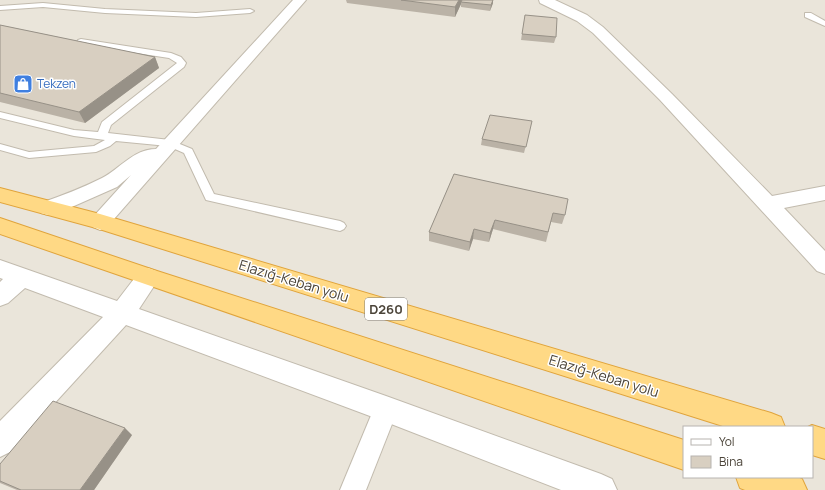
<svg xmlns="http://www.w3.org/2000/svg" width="825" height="490" viewBox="0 0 825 490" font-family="Manrope,sans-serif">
  <rect width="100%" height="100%" fill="#f6f3ec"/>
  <path fill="#eae5da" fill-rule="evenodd" d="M0 0H825V490H0ZM684 427H812V477H684Z"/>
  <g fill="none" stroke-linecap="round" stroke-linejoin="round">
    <defs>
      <g id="service">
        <polygon points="43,3 105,9 196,13 250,9 254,11 250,13 196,17 105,13 43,7 0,10 0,6"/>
        <polygon points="805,13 811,13 825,21 825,26 805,17"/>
        <polygon points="81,39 171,53 181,57 186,63 184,67 111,125 108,133 170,140 192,149 214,194 340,221 344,223 346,226 344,229 340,231 206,200 184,153 168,146 116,141 110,146 96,152 29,158 0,150 0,144 29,152 94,146 105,140 74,136 0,118 0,112 74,130 98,132 102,122 177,63 169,58 78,44 77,42 78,40"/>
      </g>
      <polygon id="pedestrian" points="386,397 395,401 398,409 366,490 340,490 377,401"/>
      <g id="minor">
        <path d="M293 0H306L107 227 100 230 93 227 89 222 93 217 131 175 117 187 74 206 48 215 41 213 38 208 41 203C61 196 82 188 102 178 120 169 133 149 156 149Z"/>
        <polygon points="539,0 555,0 587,15 603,27 672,94 772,196 825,186 825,200 784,208 825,251 825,274 817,271 660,100 593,33 577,21 540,3"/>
        <polygon points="0,260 117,301 140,271 148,268 156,271 160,277 139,309 386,396 601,474 612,479 617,490 561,490 386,422 126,325 10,452 0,457 0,421 103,317 25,288 8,303 0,306 0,282 3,279 0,278"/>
      </g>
      <g id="trunk">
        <polygon points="0,188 100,214 771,413 781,417 785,427 726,427 96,228 0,202"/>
        <polygon points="0,218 154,270 684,440 684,470 0,234"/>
        <polygon points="812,425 825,429 825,459 812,455 812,427 808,427"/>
        <polygon points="736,477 797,477 802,479 807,490 745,490 740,488"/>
      </g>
    </defs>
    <use href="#service" stroke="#c2bbae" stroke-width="2"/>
    <use href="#pedestrian" stroke="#c2bbae" stroke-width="2"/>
    <use href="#minor" stroke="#c2bbae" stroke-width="2"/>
    <use href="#trunk" stroke="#e0a43c" stroke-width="2"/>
    <use href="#service" fill="#fff" fill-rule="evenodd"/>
    <use href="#pedestrian" fill="#fff" fill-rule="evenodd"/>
    <use href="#minor" fill="#fff" fill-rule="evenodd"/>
    <use href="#trunk" fill="#ffd985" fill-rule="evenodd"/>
  </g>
  <g fill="#bab2a6">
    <polygon points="346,0 493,0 493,3 490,11 461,7 461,4 455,17 347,3"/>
    <polygon points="525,15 556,37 554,43 521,40"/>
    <polygon points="0,25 155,57 159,68 85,123 0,102"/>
    <polygon points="532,121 524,153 481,145 482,139"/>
    <polygon points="454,174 565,215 562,224 551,222 546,242 493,229 489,242 473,239 469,251 429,241 429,232"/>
    <polygon points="132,435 94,490 17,490 0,483 0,464"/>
  </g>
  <g fill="#979187">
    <polygon points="459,0 463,0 461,2 461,4 455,17 455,7"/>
    <polygon points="493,0 493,3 490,11 491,5"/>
    <polygon points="155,57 159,68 85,123 79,112"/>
    <polygon points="495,220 493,229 489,242 490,233"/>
    <polygon points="474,229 473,239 469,251 470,242"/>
    <polygon points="125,428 132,435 94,490 80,490"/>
  </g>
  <g fill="#d8cfc1" stroke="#979187">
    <polygon points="401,0 459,0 455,7"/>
    <polygon points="462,0 493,0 491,5 461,2"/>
    <polygon points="525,15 557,18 556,37 522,34"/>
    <polygon points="0,25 155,57 79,112 0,93"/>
    <polygon points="490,115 532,121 526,147 482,139"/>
    <polygon points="454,174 568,199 565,215 553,213 548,232 495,220 490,233 474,229 470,242 429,232"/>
    <polygon points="53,401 125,428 80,490 21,490 0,481 0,464"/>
  </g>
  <defs>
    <symbol id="shop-square" viewBox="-11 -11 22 22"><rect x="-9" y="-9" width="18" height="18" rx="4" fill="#3f7fe0" stroke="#fff"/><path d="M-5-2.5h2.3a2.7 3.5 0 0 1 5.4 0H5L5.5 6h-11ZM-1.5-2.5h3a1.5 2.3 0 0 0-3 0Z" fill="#fff"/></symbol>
  </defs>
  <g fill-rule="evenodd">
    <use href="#shop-square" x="12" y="73" width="22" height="22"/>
  </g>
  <g text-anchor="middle" stroke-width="3" stroke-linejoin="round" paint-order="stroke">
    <g font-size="12" fill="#366cbe" stroke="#fff" text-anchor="start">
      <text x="37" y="88">Tekzen</text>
    </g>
    <rect fill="#fff" stroke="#817c74" stroke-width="1" x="365" y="298" width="42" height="22" rx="3"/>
    <g font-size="13" font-weight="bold" fill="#4b4439">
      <text x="386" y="314">D260</text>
    </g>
    <g font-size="14" fill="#4b4439" stroke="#fff">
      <text transform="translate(294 281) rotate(17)" y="5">Elazığ-Keban yolu</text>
      <text transform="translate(604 376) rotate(17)" y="5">Elazığ-Keban yolu</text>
    </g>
  </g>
  <rect x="683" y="426" width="130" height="52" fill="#ffffff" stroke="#b7b4b0"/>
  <rect x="691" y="439" width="20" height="6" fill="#ffffff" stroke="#b7b4b0"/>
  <text x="719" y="446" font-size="12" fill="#4b4439">Yol</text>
  <rect x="691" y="456" width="20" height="12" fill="#d8cfc1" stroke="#b7b4b0"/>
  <text x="719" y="466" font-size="12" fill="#4b4439">Bina</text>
</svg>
